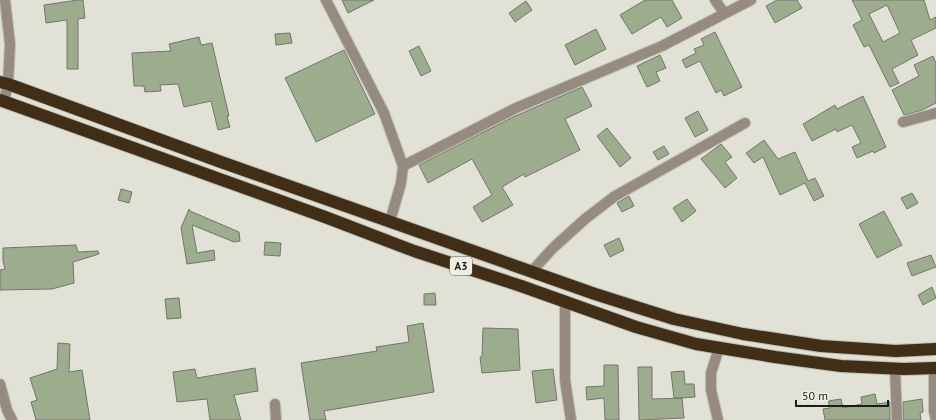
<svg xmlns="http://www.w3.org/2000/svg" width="936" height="420" viewBox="0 0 936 420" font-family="'PT Sans',sans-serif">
  <rect width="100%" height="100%" fill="#e2e1d6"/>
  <g fill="#9cac8d" stroke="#72776e" fill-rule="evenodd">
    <polygon points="78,0 83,0 85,18 78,19 78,69 67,69 67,20 46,23 44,5"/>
    <polygon points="342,0 374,0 348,13"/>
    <polygon points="645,0 672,0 682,18 667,27 661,17 632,34 620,15"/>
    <polygon points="777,0 797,0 802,8 775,23 766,6"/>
    <path d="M852 0H924L930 20 936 17V28L911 40 918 55 892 69 899 83 890 87 869 45 864 47 853 25 862 20ZM887 5 900 33 883 42 869 14Z"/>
    <polygon points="526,1 532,10 515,22 509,13"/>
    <polygon points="596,29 606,49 575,65 565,45"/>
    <polygon points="715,32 742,87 724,96 721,90 716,93 700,61 686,68 682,60 696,53 694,49 704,45 701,39"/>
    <polygon points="290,33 292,43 276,45 275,34"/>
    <polygon points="199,37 201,45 212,43 229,116 227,116 230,127 218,130 211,101 184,107 178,84 160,85 161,91 145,92 144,86 134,86 132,53 171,51 169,44"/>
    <polygon points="419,46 431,71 421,76 409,51"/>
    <polygon points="344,50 375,114 316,142 285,78"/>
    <polygon points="660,55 666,68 656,72 660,81 647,87 637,66"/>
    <polygon points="933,56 936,63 936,103 920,111 904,115 892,90 919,76 914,65"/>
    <polygon points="582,87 592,106 565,119 580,150 525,177 524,174 502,187 513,205 482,222 473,207 492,195 472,159 428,183 419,165 513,117"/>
    <polygon points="863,96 886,147 874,153 873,151 857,158 852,147 861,143 852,125 837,132 836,129 812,141 803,124 835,105 837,109"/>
    <polygon points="698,111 708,130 695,137 685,118"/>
    <polygon points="607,128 631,158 620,167 597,136"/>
    <polygon points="764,140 778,159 795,152 808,181 815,178 824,196 814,201 805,183 780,195 763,157 754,163 746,153"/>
    <polygon points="721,144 732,157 725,162 737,178 725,188 701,159"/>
    <polygon points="664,146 669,154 658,160 653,152"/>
    <polygon points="121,189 132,192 129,203 118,200"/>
    <polygon points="912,193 918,203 907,209 901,198"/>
    <polygon points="629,196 634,206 622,212 617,203"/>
    <polygon points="687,199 696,211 682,222 673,208"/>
    <polygon points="189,209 190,211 239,232 240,241 234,242 192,225 197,253 214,250 215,260 187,264 181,228"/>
    <polygon points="884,211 902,245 877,258 859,224"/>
    <polygon points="619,238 624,250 610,257 604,245"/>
    <polygon points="265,242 281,243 280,256 264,255"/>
    <polygon points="76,245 78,252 98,251 99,254 73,262 74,283 52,289 0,290 0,270 5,269 3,261 3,248"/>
    <polygon points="931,255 936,267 912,276 907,263"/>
    <polygon points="932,287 936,298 923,305 918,295"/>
    <polygon points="435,293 436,305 424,305 424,294"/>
    <polygon points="179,298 181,318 167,319 165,299"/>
    <polygon points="423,323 434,392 324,411 326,420 310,420 301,363 377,351 376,347 409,342 407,326"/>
    <polygon points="483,328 518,329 520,370 482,373 480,357 482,357"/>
    <polygon points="58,343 70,344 69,372 82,370 90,420 36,420 31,402 37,400 30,378 57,369"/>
    <polygon points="604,365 618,365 619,420 605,420 604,398 587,400 586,387 604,386"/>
    <polygon points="638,367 652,367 652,399 682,398 674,398 671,372 684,371 685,384 694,384 695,397 682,398 684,418 639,420"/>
    <polygon points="255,368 258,391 234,395 241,420 210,420 207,399 177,402 173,372 195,369 197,378"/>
    <polygon points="553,369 557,400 536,403 532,371"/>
    <polygon points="875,394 877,404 890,402 890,420 825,420 823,409 830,408 828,401 841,399 843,408 862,404 861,397"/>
    <polygon points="922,399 923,412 920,413 921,420 903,420 903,402"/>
  </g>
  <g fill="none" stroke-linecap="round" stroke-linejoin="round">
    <defs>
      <g id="street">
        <polyline points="326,0 384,113 403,166 401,183 390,221"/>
        <polyline points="715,0 724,13"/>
        <polyline points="4,101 8,84 10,44 5,0"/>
        <polyline points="903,122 936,113"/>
        <polyline points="403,166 516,108 662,46 751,0"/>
        <polyline points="532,271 553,248 585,219 615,196 745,123"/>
        <polyline points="565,301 565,380 571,420"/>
        <polyline points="934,368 934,411 936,420"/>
        <polyline points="895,369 897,420"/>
        <polyline points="0,384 7,410 12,420"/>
        <polyline points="275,404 276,420"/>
        <polyline points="718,420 711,390 711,373 719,348"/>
      </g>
      <g id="highway">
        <polyline points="0,82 8,84 221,162 595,294 674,319 743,334 821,346 896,351 936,349"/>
        <polyline points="0,100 325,217 414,251 521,286 636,327 696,344 775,357 841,366 904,369 936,368"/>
      </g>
    </defs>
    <use href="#street" stroke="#bebdb4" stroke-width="12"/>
    <use href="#highway" stroke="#bebdb4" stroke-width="14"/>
    <use href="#street" stroke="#958b7f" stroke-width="10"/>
    <use href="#highway" stroke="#412e16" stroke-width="12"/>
  </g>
  <g text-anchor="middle" stroke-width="3.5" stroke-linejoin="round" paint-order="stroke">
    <rect fill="#efeee3" stroke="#5b5a54" stroke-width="1" x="450" y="257" width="22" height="18" rx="3"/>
    <g font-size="11" font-weight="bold" fill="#1b1b17">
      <text x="461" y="270">A3</text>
    </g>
  </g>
  <path d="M796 400v6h92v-6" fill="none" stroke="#1b1b17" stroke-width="2"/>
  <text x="802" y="400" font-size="12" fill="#1b1b17" stroke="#efeee3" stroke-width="3" paint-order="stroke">50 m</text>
</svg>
